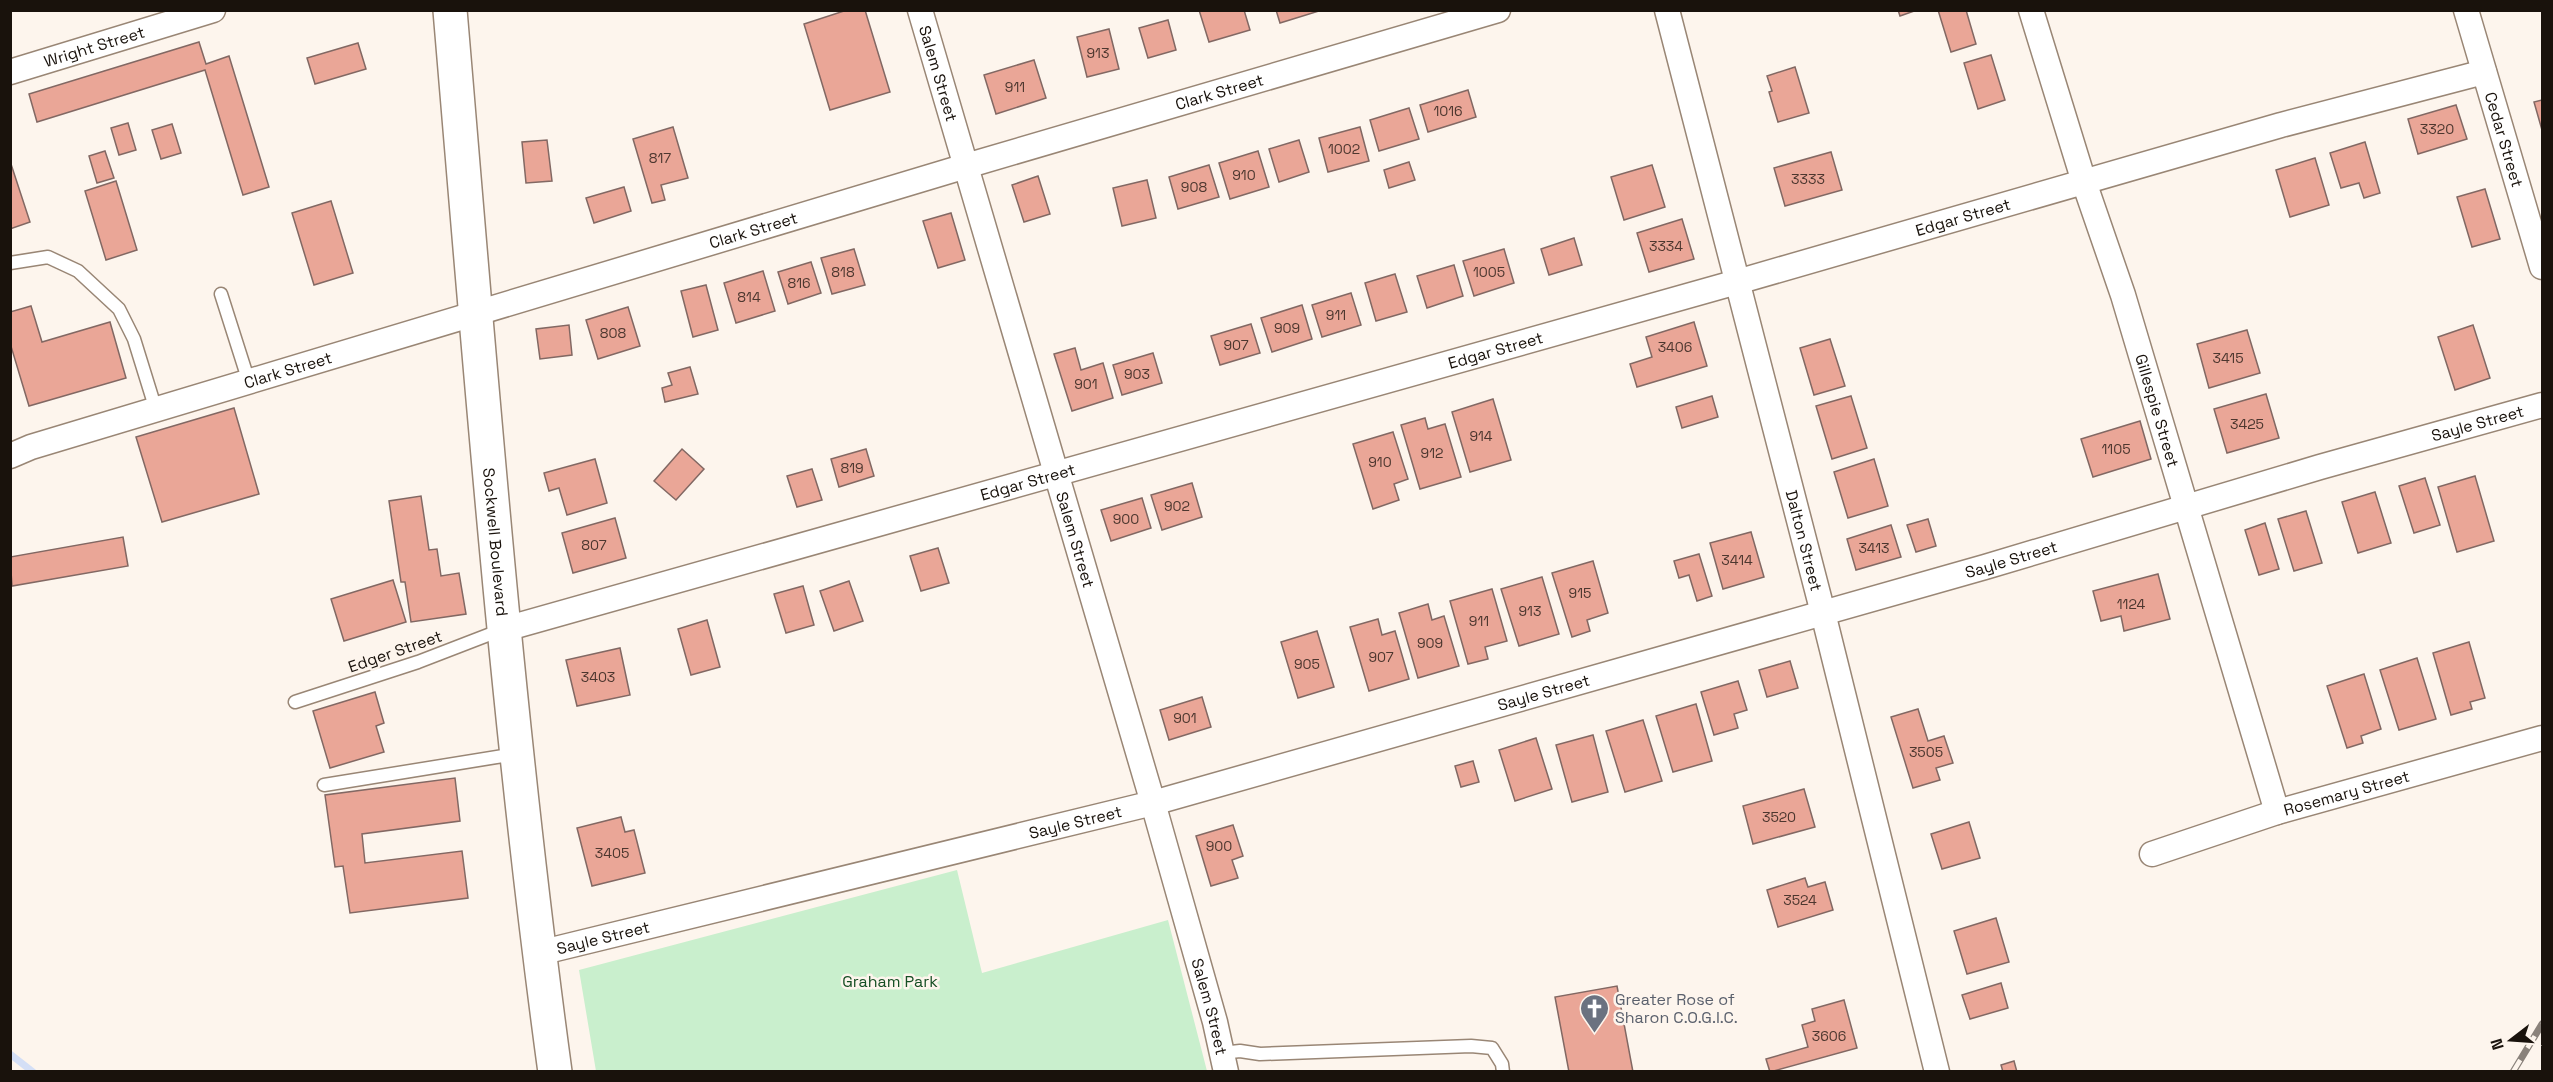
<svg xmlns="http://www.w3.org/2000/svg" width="2553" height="1082" viewBox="0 0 2553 1082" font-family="'Space Grotesk',sans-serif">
  <rect width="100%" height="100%" fill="#fdf5ed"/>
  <polygon fill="#c9efcd" points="957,870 982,973 1168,920 1207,1071 596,1071 579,970"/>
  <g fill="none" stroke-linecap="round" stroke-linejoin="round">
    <polyline stroke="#d4dff6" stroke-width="7" points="10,1054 33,1072"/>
  </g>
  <g fill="#eaa697" stroke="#826863" stroke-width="1.5">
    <polygon points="847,10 865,10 890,92 830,110 804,24"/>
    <polygon points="1199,10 1244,10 1250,30 1209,42"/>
    <polygon points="1276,10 1319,10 1319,11 1280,23"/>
    <polygon points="1898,10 1917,10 1900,16"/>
    <polygon points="1938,10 1966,10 1976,44 1951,52"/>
    <polygon points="1168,20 1176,50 1148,58 1139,28"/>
    <polygon points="1109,29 1119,69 1087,77 1077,37"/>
    <polygon points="199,42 206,64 229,56 269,187 243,195 205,70 37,122 29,94"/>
    <polygon points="358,43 366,69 315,84 307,58"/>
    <polygon points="1991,55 2005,100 1978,109 1964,63"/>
    <polygon points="1034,60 1046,98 996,114 984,75"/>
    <polygon points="1795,67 1809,113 1778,122 1769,92 1772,91 1767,76"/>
    <polygon points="1468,90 1476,117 1428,132 1420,105"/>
    <polygon points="2542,100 2542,130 2534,102"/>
    <polygon points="2456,105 2467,139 2418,154 2408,119"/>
    <polygon points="1409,108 1419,139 1379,151 1370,120"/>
    <polygon points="128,123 136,150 119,155 111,128"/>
    <polygon points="172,124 181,153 161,159 152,130"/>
    <polygon points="673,127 688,178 661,185 665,200 652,203 633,139"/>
    <polygon points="1360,127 1369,161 1328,172 1319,138"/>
    <polygon points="547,140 552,181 526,183 522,142"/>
    <polygon points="1299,140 1309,172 1279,182 1269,149"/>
    <polygon points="2365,142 2380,193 2364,198 2359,183 2341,188 2330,153"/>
    <polygon points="105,151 114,178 97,183 89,156"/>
    <polygon points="1258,151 1269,187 1230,199 1219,163"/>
    <polygon points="1831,152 1842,190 1785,206 1774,168"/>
    <polygon points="2315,158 2329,205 2290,217 2276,170"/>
    <polygon points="10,161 30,222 10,229"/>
    <polygon points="1409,162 1415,180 1389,188 1384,170"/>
    <polygon points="1209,165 1219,197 1178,209 1169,177"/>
    <polygon points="1652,165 1665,207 1624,220 1611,177"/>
    <polygon points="1038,176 1050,214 1024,222 1012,185"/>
    <polygon points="1147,180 1156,218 1122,226 1113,188"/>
    <polygon points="116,181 137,250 106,260 85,191"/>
    <polygon points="624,187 631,211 594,223 586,198"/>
    <polygon points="2485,189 2500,239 2472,247 2457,197"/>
    <polygon points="331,201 353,273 314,285 292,213"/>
    <polygon points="951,213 965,260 938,268 923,221"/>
    <polygon points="1682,219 1694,259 1649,272 1637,233"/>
    <polygon points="1574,238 1582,265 1549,275 1541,249"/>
    <polygon points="854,249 865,285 832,294 821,258"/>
    <polygon points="1504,249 1514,283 1474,296 1463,261"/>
    <polygon points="811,262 821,293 788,304 778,272"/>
    <polygon points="1454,265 1463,296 1427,308 1417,276"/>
    <polygon points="763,271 775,311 736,323 724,283"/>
    <polygon points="1395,274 1407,312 1376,321 1365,283"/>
    <polygon points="706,285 718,330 693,337 681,291"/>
    <polygon points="1351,293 1361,325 1322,337 1312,305"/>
    <polygon points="1302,305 1312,339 1272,352 1261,318"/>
    <polygon points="31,306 42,342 110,322 126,378 29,406 10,343 10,312"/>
    <polygon points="628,307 640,346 598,359 586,320"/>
    <polygon points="1694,322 1707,366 1637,387 1630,364 1652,357 1646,337"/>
    <polygon points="1251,324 1260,353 1220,365 1211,336"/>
    <polygon points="569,325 572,355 540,359 536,329"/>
    <polygon points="2473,325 2490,378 2455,390 2438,337"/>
    <polygon points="2247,330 2260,373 2209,388 2197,344"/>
    <polygon points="1830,339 1845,386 1814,395 1800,348"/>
    <polygon points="1075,348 1081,370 1103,363 1113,398 1072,411 1054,354"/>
    <polygon points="1153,353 1162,383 1122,395 1113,365"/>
    <polygon points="690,367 698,394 665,402 662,388 672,385 668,373"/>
    <polygon points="2266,394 2279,438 2227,453 2214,409"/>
    <polygon points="1712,396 1718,417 1682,428 1676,407"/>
    <polygon points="1851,396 1867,448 1832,459 1816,406"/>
    <polygon points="1493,399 1511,460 1470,472 1452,412"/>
    <polygon points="234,408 259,494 162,522 136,437"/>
    <polygon points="1425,418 1428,429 1445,424 1461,477 1420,489 1401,425"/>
    <polygon points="2140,421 2151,459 2093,477 2081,439"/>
    <polygon points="1393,432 1408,479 1394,484 1399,500 1373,509 1353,444"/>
    <polygon points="682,449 704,469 676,500 654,481"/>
    <polygon points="866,449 874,476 839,487 831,459"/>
    <polygon points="595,459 607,503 567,515 559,488 549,491 544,473"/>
    <polygon points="1874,459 1888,506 1848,518 1834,472"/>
    <polygon points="812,469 822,500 797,507 787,476"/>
    <polygon points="2475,476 2494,541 2457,552 2438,487"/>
    <polygon points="2425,478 2440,525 2414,533 2399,486"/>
    <polygon points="1192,483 1202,517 1162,530 1151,495"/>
    <polygon points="2375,492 2391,543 2358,553 2342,502"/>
    <polygon points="421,496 429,550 437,549 441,576 459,573 466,614 411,622 405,582 401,582 389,501"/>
    <polygon points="1142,498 1151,528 1111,541 1101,510"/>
    <polygon points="2306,511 2322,563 2294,571 2278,519"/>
    <polygon points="615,518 626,558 573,573 562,533"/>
    <polygon points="1928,519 1936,546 1916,552 1907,525"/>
    <polygon points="2265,523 2279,569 2259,575 2245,530"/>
    <polygon points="1891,525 1901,557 1856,570 1847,539"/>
    <polygon points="1751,532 1764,577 1723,589 1710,543"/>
    <polygon points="123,537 128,566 12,586 10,557"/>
    <polygon points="938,548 949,583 921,591 910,556"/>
    <polygon points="1699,554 1712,596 1697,601 1689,575 1679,578 1674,561"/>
    <polygon points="1593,561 1608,613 1587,620 1590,631 1572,637 1552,573"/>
    <polygon points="2158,574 2170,619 2124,631 2121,616 2101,621 2093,591"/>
    <polygon points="1542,577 1559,634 1519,646 1501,589"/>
    <polygon points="393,580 406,622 344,641 331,599"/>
    <polygon points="849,581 863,621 834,631 820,591"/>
    <polygon points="803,586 814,625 786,633 774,594"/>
    <polygon points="1492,589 1507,641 1485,647 1488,659 1468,664 1450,601"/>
    <polygon points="1428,604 1432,620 1444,616 1459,666 1418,678 1399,613"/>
    <polygon points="1378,619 1382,635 1395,631 1409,679 1369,691 1350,627"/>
    <polygon points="707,620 720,667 691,675 678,629"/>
    <polygon points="1317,631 1334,687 1298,698 1281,642"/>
    <polygon points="2469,642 2485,698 2470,702 2472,709 2451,715 2433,653"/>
    <polygon points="620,648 630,695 577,706 566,660"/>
    <polygon points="2417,658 2436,719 2399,730 2380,670"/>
    <polygon points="1790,661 1798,688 1767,697 1759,670"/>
    <polygon points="2364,674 2381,729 2361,736 2363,743 2347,748 2327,686"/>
    <polygon points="1738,681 1747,710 1734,714 1738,728 1714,735 1701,692"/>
    <polygon points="375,692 384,723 376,726 384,752 330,768 313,711"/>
    <polygon points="1202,697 1211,727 1169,740 1160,710"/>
    <polygon points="1696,704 1712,761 1673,772 1656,716"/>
    <polygon points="1918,709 1928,741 1944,736 1953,763 1936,768 1940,780 1913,788 1891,717"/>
    <polygon points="1643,720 1662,781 1625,792 1606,731"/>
    <polygon points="1593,735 1608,792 1572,802 1556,745"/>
    <polygon points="1536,738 1552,789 1515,801 1499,750"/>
    <polygon points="1473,761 1479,782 1461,787 1455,766"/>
    <polygon points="455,778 460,821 362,834 365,863 462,851 468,898 350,913 343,866 335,867 325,795"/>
    <polygon points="1804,789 1815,827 1753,844 1743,806"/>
    <polygon points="621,817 625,832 634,830 645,873 592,886 577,828"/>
    <polygon points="1969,822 1980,858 1942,869 1931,834"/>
    <polygon points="1233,825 1243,856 1232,860 1238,878 1211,886 1196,836"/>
    <polygon points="1805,878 1808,887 1825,882 1833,910 1778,927 1767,890"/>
    <polygon points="1996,918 2009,962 1967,974 1954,931"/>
    <polygon points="2001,983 2008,1008 1970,1019 1962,995"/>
    <polygon points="1617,986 1633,1072 1569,1072 1555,997"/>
    <polygon points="1844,1000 1857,1048 1770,1072 1766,1059 1808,1047 1802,1025 1815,1021 1812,1009"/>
    <polygon points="2014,1061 2017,1072 2003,1072 2001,1065"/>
  </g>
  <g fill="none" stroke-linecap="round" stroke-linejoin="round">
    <defs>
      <g id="service">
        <polyline points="10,263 48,257 78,271 119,309 134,339 156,410"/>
        <polyline points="221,294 249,382"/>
        <polyline points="295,702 418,662 501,630"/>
        <polyline points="324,785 515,754"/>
        <polyline points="1222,1053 1240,1051 1260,1054 1471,1046 1492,1048 1502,1064 1503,1072"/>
      </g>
      <g id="minor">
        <path id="s1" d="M920 10 1153 803 1215 1022 1226 1072"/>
        <path id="s2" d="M1667 10 1823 613 1937 1072"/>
        <path id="s3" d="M2031 10 2084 182 2123 295 2277 812"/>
        <path id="s4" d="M2466 10 2542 267"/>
        <path id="s5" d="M10 72 213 10"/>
        <path id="s6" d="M10 456 31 447 966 166 1498 10"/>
        <path id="s7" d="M505 629 1737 282 2281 125 2484 72"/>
        <path id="s8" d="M2152 854 2277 812 2542 738"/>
        <path id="s9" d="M539 953 1153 803 1985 567 2320 467 2542 405"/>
      </g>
      <g id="primary">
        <path id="s10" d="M450 10C480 364 507 720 555 1072"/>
      </g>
    </defs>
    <use href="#service" stroke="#998675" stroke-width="15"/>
    <use href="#minor" stroke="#998675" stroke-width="27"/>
    <use href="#primary" stroke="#998675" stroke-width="36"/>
    <use href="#service" stroke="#fff" stroke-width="12"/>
    <use href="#minor" stroke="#fff" stroke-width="24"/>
    <use href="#primary" stroke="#fff" stroke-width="33"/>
    <defs>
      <polyline id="rail" points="2513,1072 2542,1024"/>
    </defs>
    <use href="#rail" stroke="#8a827b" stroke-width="7"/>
    <use href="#rail" stroke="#fdf5ed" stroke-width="4.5" stroke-dasharray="14" stroke-linecap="butt"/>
  </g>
  <defs>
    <symbol id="church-pin" viewBox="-11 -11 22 30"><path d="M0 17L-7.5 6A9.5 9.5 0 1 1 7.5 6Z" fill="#6b7280" stroke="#fdf5ed"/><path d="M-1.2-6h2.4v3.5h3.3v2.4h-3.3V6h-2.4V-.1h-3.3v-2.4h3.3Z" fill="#fff"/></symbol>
  </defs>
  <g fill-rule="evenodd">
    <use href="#church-pin" x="1578" y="992" width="33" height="45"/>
  </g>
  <g text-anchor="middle" stroke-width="5" stroke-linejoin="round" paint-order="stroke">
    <g font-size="14" fill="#4d372f">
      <text x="1098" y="58">913</text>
      <text x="1015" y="92">911</text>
      <text x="1448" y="116">1016</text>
      <text x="2437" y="134">3320</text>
      <text x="1344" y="154">1002</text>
      <text x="660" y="163">817</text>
      <text x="1244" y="180">910</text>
      <text x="1808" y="184">3333</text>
      <text x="1194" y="192">908</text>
      <text x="1666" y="251">3334</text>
      <text x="843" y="277">818</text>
      <text x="1489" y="277">1005</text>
      <text x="799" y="288">816</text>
      <text x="749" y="302">814</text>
      <text x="1336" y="320">911</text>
      <text x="1287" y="333">909</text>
      <text x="613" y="338">808</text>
      <text x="1236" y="350">907</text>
      <text x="1675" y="352">3406</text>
      <text x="2228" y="363">3415</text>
      <text x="1137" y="379">903</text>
      <text x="1086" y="389">901</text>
      <text x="2247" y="429">3425</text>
      <text x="1481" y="441">914</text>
      <text x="2116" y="454">1105</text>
      <text x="1432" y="458">912</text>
      <text x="1380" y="467">910</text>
      <text x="852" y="473">819</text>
      <text x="1177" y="511">902</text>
      <text x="1126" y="524">900</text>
      <text x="594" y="550">807</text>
      <text x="1874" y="553">3413</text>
      <text x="1737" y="565">3414</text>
      <text x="1580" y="598">915</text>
      <text x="2131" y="609">1124</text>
      <text x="1530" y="616">913</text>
      <text x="1479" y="626">911</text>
      <text x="1430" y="648">909</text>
      <text x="1381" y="662">907</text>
      <text x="1307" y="669">905</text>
      <text x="598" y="682">3403</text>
      <text x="1185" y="723">901</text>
      <text x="1926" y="757">3505</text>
      <text x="1779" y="822">3520</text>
      <text x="1219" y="851">900</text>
      <text x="612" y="858">3405</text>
      <text x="1800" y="905">3524</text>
      <text x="1829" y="1041">3606</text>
    </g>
    <g font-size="16" fill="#19120c" stroke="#fdf5ed">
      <text dy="6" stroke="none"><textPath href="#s5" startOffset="88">Wright Street</textPath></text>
      <text dy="6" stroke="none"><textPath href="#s1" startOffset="66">Salem Street</textPath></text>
      <text dy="6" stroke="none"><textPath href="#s6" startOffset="1263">Clark Street</textPath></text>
      <text dy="6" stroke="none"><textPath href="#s4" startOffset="135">Cedar Street</textPath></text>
      <text dy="6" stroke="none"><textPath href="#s7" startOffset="1515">Edgar Street</textPath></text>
      <text dy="6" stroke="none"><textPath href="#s6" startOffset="777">Clark Street</textPath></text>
      <text dy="6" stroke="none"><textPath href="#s7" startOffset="1029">Edgar Street</textPath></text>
      <text dy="6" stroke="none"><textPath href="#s6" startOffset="291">Clark Street</textPath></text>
      <text dy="6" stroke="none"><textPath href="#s3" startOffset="420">Gillespie Street</textPath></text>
      <text dy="6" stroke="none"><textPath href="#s9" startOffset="2010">Sayle Street</textPath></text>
      <text dy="6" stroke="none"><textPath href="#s7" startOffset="543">Edgar Street</textPath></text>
      <text dy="6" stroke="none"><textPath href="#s1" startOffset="552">Salem Street</textPath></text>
      <text dy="6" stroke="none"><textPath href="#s2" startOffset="548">Dalton Street</textPath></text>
      <text dy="6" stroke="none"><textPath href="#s10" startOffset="534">Sockwell Boulevard</textPath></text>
      <text dy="6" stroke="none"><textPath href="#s9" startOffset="1524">Sayle Street</textPath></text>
      <text transform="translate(395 651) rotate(-19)" y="6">Edger Street</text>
      <text dy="6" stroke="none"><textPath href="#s9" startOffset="1038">Sayle Street</textPath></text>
      <text dy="6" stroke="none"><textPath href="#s8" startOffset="204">Rosemary Street</textPath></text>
      <text dy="6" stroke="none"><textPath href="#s9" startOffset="552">Sayle Street</textPath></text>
      <text dy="6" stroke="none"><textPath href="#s9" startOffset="66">Sayle Street</textPath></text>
      <text dy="6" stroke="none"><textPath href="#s1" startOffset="1038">Salem Street</textPath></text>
    </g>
    <g font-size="16" fill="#154e23" stroke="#fdf5ed">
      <text x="890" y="987">Graham Park</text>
    </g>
    <g font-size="16" fill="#5b616d" stroke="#fdf5ed" text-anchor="start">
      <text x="1615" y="1005">Greater Rose of<tspan x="1615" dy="18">Sharon C.O.G.I.C.</tspan></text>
    </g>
  </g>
  <rect width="2553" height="1082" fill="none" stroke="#19120c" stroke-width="24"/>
  <g transform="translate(2511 1040) rotate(253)" stroke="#fdf5ed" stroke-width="4.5" paint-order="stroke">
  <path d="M0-4.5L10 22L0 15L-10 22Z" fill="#19120c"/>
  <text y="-9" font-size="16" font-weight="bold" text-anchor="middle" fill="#19120c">N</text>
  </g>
</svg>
